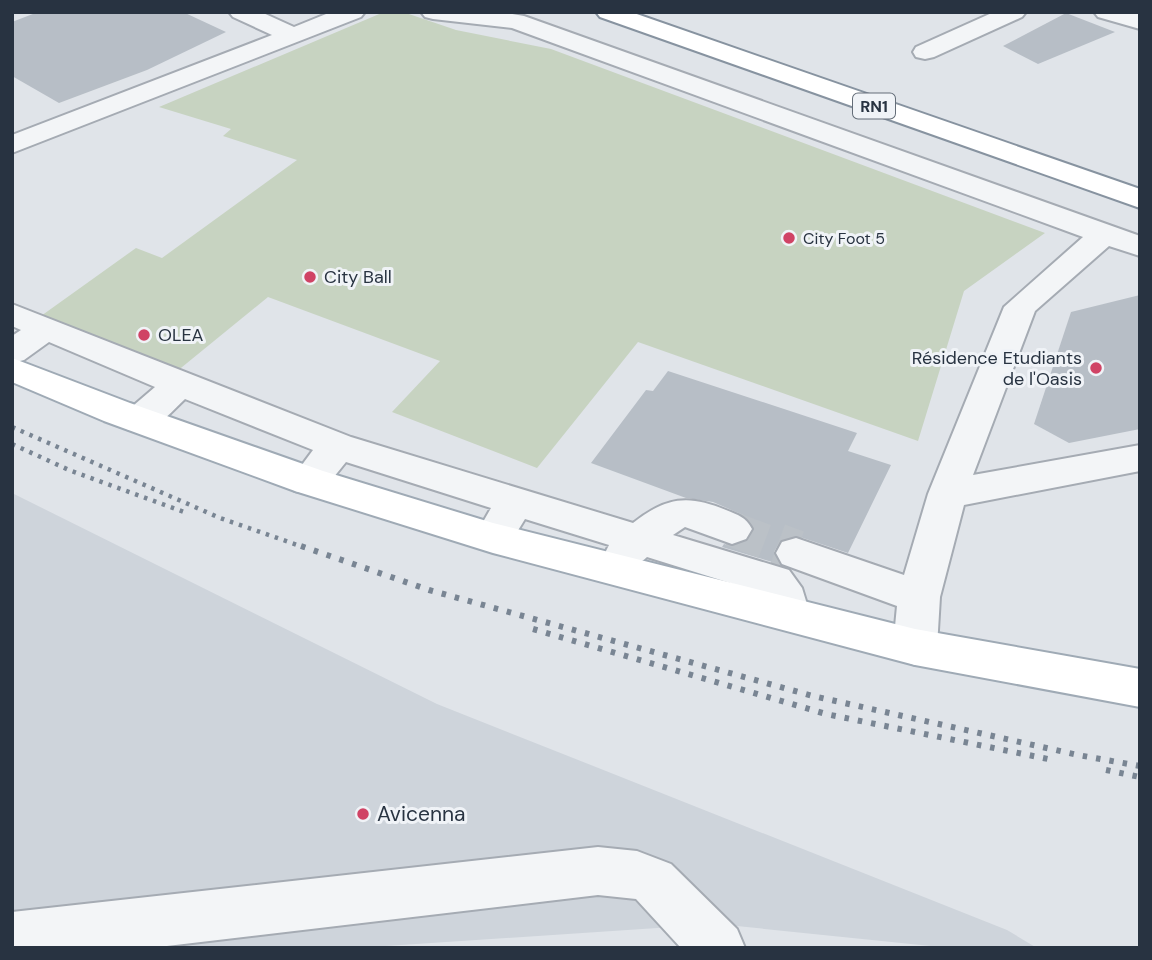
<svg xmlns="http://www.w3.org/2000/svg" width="1152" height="960" viewBox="0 0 1152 960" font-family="'DM Sans',sans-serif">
  <rect width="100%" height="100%" fill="#e0e4e9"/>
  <polygon fill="#ced4db" points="12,493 437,704 1007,930 1037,948 950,948 717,924 356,948 12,948"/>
  <polygon fill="#c7d3c1" points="384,12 403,12 456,30 551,49 1045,233 964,291 918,441 638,342 537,468 392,412 440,361 268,297 176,372 41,316 136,248 162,258 297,160 223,136 231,129 159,107"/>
  <g fill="#b7bec6">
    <polygon points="38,12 183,12 226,32 147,70 59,103 12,76 12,22"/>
    <polygon points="1066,13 1115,32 1038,64 1003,46"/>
    <polygon points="1140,295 1140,429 1069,443 1034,424 1071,312"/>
    <polygon points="668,371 857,433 848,451 891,465 848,553 797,536 780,541 774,552 779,564 722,547 724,544 733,546 748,540 754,528 743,515 713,502 686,498 591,463 646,390 653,391"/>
  </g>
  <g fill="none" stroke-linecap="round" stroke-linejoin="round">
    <polyline stroke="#bbc1c7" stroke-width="35" stroke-dasharray="35 18" stroke-linecap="butt" points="732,529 782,548"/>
    <polyline stroke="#bbc1c7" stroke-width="46" stroke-dasharray="46 24" stroke-linecap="butt" points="777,546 796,553"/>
    <defs>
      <g id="minor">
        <polygon points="229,12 261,12 294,27 331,12 365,12 361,17 12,153 12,135 272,35 233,17"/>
        <polygon points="421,12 501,12 524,16 1140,236 1140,256 1109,246 1035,311 973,475 1140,445 1140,471 964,505 940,597 937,647 931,659 915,665 899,659 893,647 897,606 782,564 776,553 782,542 796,538 904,575 928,494 1004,307 1083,237 512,28 433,19 425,17"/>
        <polygon points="994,12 1026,12 1022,17 934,57 925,59 916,57 913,52 916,47"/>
        <polygon points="1094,12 1140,14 1140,29 1098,17"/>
        <path d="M12 304 351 437 633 523C666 497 688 494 726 510 738 515 746 517 752 529L746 539 732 544 685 527 673 535 789 570 802 588 810 614 804 626 789 631 774 626 759 592 647 557C635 568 626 568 611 564L605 553 609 545 525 519 517 532 503 537 489 532 483 522 491 508 346 462C330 481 322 498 295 491L290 481 313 450 185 399C167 416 153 436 127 429L122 420 127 411 155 387 49 342 24 360 12 363V336L21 330 12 326Z"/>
        <polygon points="598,847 637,851 671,864 737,929 745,948 681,948 636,899 598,895 150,948 12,948 12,912"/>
      </g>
      <polygon id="major" points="12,358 130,403 323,471 493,523 915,629 1140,669 1140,707 915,665 493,553 295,491 104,421 12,382"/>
      <polygon id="highway" points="596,12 631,12 1140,189 1140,208 600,17"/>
    </defs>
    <use href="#minor" stroke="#a5abb3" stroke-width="4"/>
    <use href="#major" stroke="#9faab5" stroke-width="4"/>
    <use href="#highway" stroke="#8793a0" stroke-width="4"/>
    <use href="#minor" fill="#f3f5f7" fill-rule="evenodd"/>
    <use href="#major" fill="#fff" fill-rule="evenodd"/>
    <use href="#highway" fill="#fff" fill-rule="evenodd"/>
    <g stroke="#798593" stroke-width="4.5" stroke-dasharray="3.5 6" stroke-linecap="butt">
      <polyline points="12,427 220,518 306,548"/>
      <polyline points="12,444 69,470 184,512"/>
    </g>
    <g stroke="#798593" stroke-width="6" stroke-dasharray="4.5 9" stroke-linecap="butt">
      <polyline points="301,546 429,590 813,696 1078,755 1140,766"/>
      <polyline points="533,629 826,714 1048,759"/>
      <polyline points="1106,770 1140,777"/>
    </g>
  </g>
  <g fill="#d04365" stroke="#f0f3f7" stroke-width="2.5">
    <circle cx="789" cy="238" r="7"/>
    <circle cx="310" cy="277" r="7"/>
    <circle cx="144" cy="335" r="7"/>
    <circle cx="1096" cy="368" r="7"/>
    <circle cx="363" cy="814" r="7"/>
  </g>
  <g text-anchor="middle" stroke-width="6" stroke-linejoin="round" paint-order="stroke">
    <rect fill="#f0f3f7" stroke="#646d78" stroke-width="2" x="853" y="93.5" width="42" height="25" rx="5"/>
    <g font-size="16" font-weight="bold" fill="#283341">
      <text x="874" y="112">RN1</text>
    </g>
    <g font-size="16" fill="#283341" stroke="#f0f3f7" text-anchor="start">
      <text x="803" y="244">City Foot 5</text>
    </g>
    <g font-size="18" fill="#283341" stroke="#f0f3f7" text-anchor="start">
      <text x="324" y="283">City Ball</text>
      <text x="158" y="341">OLEA</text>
      <text x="1082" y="364" text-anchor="end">Résidence Etudiants<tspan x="1082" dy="21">de l'Oasis</tspan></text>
    </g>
    <g font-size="21" fill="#283341" stroke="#f0f3f7" text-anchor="start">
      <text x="377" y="821">Avicenna</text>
    </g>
  </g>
  <rect width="1152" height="960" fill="none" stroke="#283341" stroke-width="28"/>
</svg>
